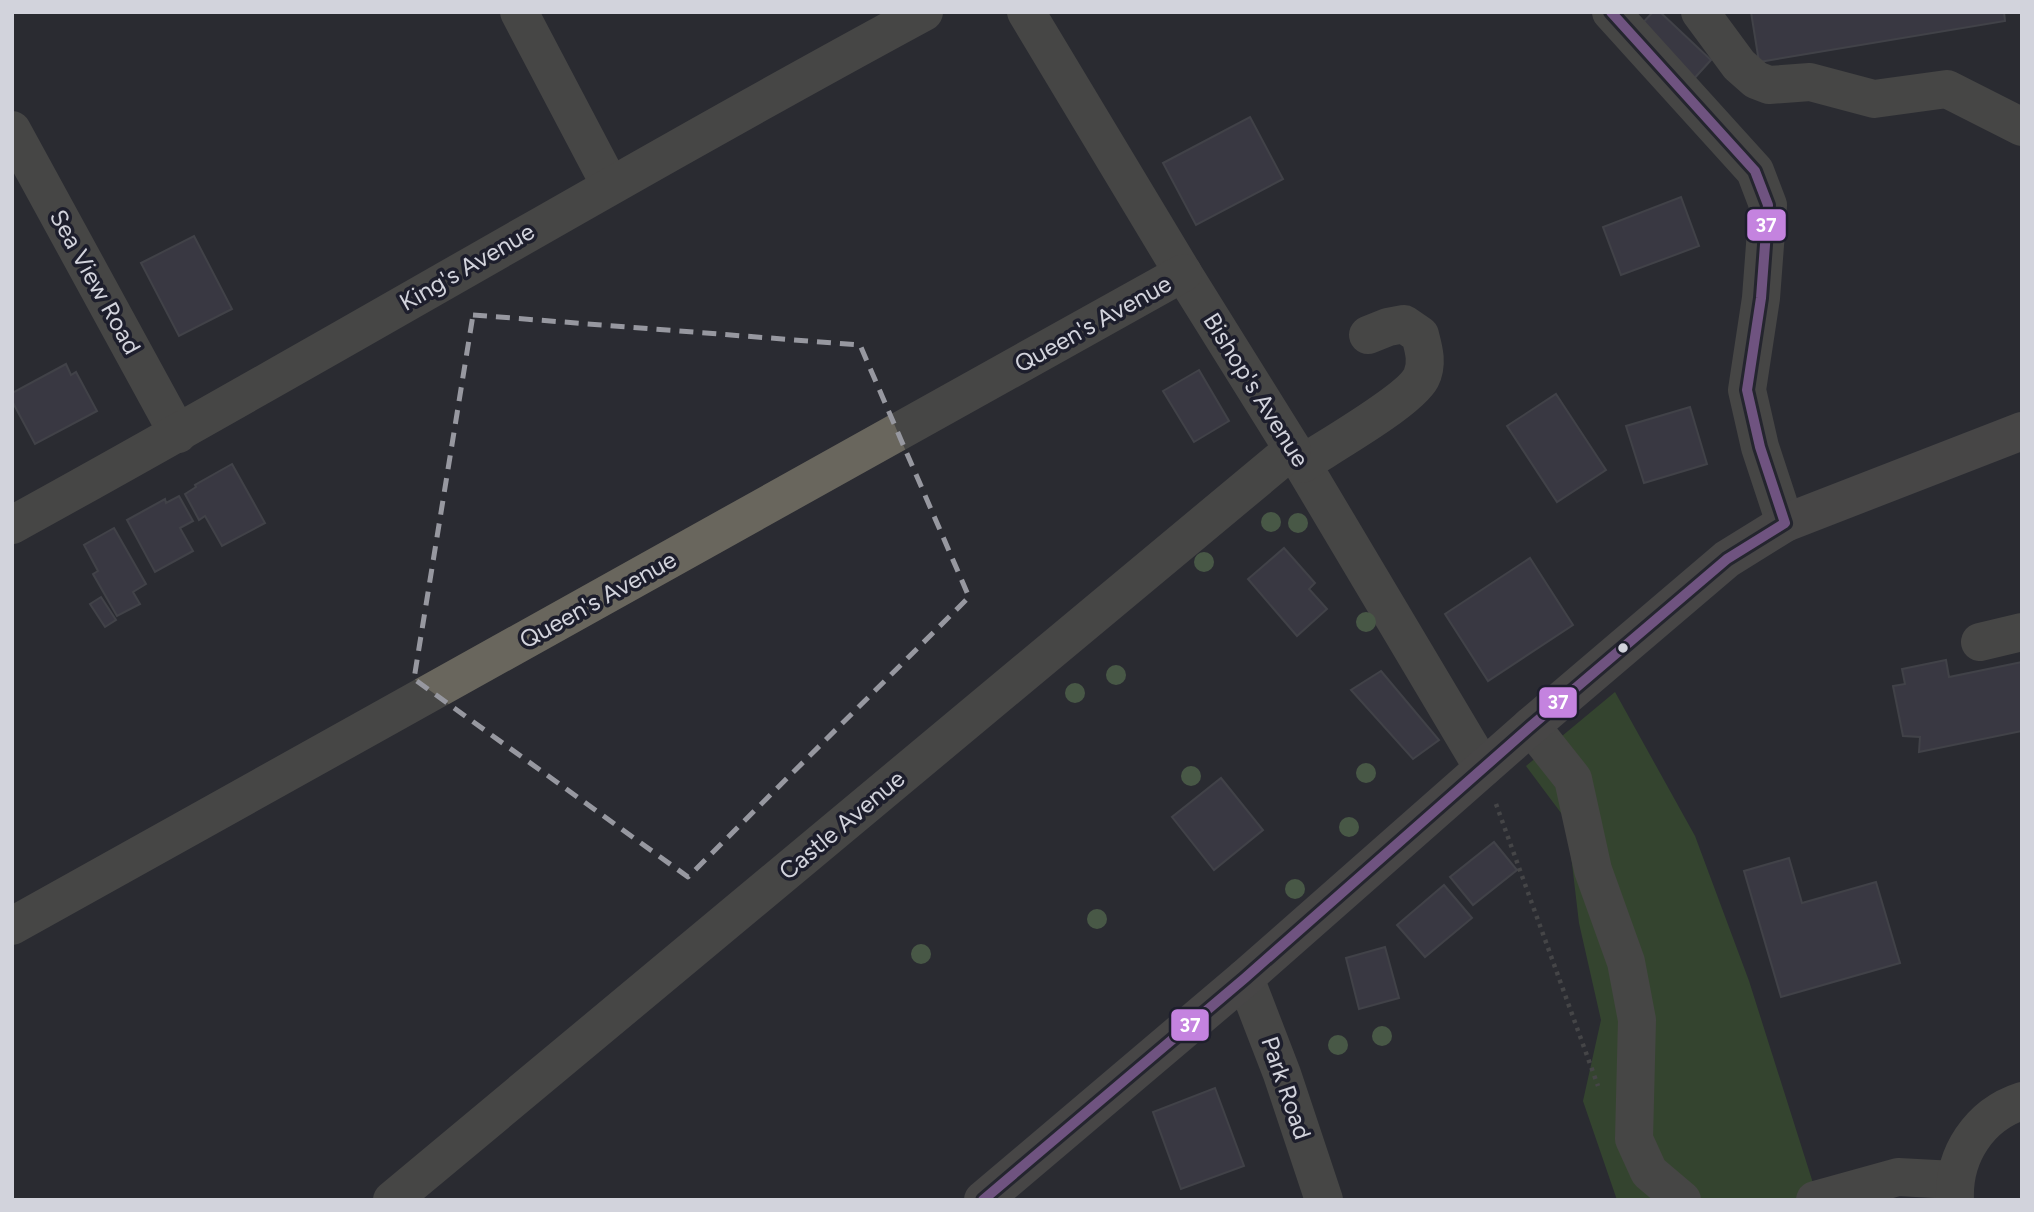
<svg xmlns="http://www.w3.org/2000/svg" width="2034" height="1212" viewBox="0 0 2034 1212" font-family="Figtree,sans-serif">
  <rect width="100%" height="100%" fill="#2a2b32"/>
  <polygon fill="#41632d" points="1615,692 1695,836 1749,981 1818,1199 1617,1200 1583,1101 1601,1020 1579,923 1567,821 1526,766"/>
  <g fill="#4c4857" stroke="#5e5d64" stroke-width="2">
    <polygon points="1653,12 1660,12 1711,60 1691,82 1636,30"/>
    <polygon points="1751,12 2004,12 2005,21 1759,62"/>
    <polygon points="1250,117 1283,179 1196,225 1163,163"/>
    <polygon points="1681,197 1699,246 1621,275 1603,227"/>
    <polygon points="194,236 232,309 179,336 141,263"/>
    <polygon points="66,364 71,375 76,372 97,411 35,444 12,401 12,393"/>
    <polygon points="1199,370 1229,421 1194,442 1163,391"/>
    <polygon points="1556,394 1606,470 1557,502 1507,426"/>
    <polygon points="1690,407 1707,464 1644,483 1626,426"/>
    <polygon points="232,464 265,523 222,546 205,516 199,520 185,494 196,487 195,485"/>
    <polygon points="179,496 193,521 180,528 193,551 155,572 127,520 165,499 166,503"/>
    <polygon points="114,528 146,584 133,592 140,604 117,616 93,574 98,571 84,545"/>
    <polygon points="1284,548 1315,583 1309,589 1327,609 1297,636 1248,579"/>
    <polygon points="1530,558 1573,625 1488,681 1445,614"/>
    <polygon points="101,597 116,620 105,627 90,604"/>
    <polygon points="1946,660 1949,677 2022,662 2022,731 1919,752 1920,737 1903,736 1893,686 1905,684 1902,669"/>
    <polygon points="1381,671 1439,740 1413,759 1351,690"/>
    <polygon points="1221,778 1263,830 1214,870 1172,817"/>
    <polygon points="1494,842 1517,870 1473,905 1450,877"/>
    <polygon points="1789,858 1802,903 1876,882 1900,963 1781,997 1744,871"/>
    <polygon points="1444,885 1472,918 1425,957 1397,925"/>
    <polygon points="1385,947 1399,998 1359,1009 1346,958"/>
    <polygon points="1215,1088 1244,1166 1181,1189 1153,1112"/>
  </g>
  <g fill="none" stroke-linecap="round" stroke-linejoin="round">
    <polyline stroke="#666562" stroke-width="4.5" stroke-dasharray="3.5 5" stroke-linecap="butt" points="1496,804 1598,1086"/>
    <g stroke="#69665d" stroke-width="38">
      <polyline points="519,12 610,185"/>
      <polyline points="1026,12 1183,273 1302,464 1483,768"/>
      <polyline points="1611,12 1755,171 1768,205 1761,298 1747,390 1760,447 1785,523"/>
      <polyline points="1700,12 1739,65 1756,80 1769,85 1810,82 1874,99 1947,89 2022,127"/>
      <polyline points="12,130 178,434"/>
      <path d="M1302 464C1328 447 1409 401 1421 378 1428 364 1424 350 1420 335L1404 324 1388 327 1368 335"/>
      <path d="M12 525C318 357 617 178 924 12"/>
      <polyline points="1980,642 2022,632"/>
      <polyline points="1531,726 1573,779 1593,870 1626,962 1637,1020 1634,1139 1649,1172 1682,1200"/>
      <polyline points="12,926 1183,273"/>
      <polyline points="1245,978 1282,1074 1324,1200"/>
      <polyline points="392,1200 1292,450"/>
      <polyline points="1815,1200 1898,1177 1954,1180"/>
      <path d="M1955 1200C1953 1155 1979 1115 2022 1101"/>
    </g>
    <polyline stroke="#6a6660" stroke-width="38" points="983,1200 1245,978 1531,726 1727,559 1785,523 2022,431"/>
    <defs>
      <polyline id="bus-1" points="983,1200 1245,978 1531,726 1727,559 1785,523 1760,447 1747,390 1761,298 1768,205 1755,171 1611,12"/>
    </defs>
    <use href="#bus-1" stroke="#1d1e2c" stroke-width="16"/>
    <use href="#bus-1" stroke="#c483df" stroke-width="10"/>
  </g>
  <g fill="#6e8e60">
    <circle cx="1271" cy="522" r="10"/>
    <circle cx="1298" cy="523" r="10"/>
    <circle cx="1204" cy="562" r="10"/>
    <circle cx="1366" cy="622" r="10"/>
    <circle cx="1116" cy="675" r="10"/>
    <circle cx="1075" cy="693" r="10"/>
    <circle cx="1366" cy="773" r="10"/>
    <circle cx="1191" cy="776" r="10"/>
    <circle cx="1349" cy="827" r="10"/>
    <circle cx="1295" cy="889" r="10"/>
    <circle cx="1097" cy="919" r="10"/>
    <circle cx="921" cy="954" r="10"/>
    <circle cx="1382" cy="1036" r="10"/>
    <circle cx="1338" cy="1045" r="10"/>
  </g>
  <path d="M0 0H2034V1212H0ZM473 315 860 345 969 597 688 877 414 679Z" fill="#2a2b32" fill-opacity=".55" fill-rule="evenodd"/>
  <path fill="none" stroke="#9798a0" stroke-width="5" stroke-dasharray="14 9" stroke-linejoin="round" d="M473 315 860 345 969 597 688 877 414 679Z"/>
  <circle fill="#d2d3dc" stroke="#1d1e2c" stroke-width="2.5" cx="1623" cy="648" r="6"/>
  <g text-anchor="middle" stroke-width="7" stroke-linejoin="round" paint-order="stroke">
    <g font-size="24" fill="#d2d3dc" stroke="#1d1e2c">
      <text transform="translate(467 267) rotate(-30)" y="8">King's Avenue</text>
      <text transform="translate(95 282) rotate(61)" y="8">Sea View Road</text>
      <text transform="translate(1093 324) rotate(-29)" y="8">Queen's Avenue</text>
      <text transform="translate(1256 390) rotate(58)" y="8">Bishop's Avenue</text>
      <text transform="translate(598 600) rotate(-29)" y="8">Queen's Avenue</text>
      <text transform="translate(842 825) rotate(-40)" y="8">Castle Avenue</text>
      <text transform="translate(1286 1088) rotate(71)" y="8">Park Road</text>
    </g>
  </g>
  <g stroke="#1d1e2c" stroke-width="2.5">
    <rect x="1746" y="208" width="41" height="34" rx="7" fill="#c483df"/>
    <rect x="1538" y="686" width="40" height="33" rx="7" fill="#c483df"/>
    <rect x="1170" y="1008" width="40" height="34" rx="7" fill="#c483df"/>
  </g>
  <g font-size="19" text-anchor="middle" font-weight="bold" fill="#fff">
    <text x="1766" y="232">37</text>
    <text x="1558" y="709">37</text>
    <text x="1190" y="1032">37</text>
  </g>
  <rect width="2034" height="1212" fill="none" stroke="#d2d3dc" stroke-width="28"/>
</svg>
